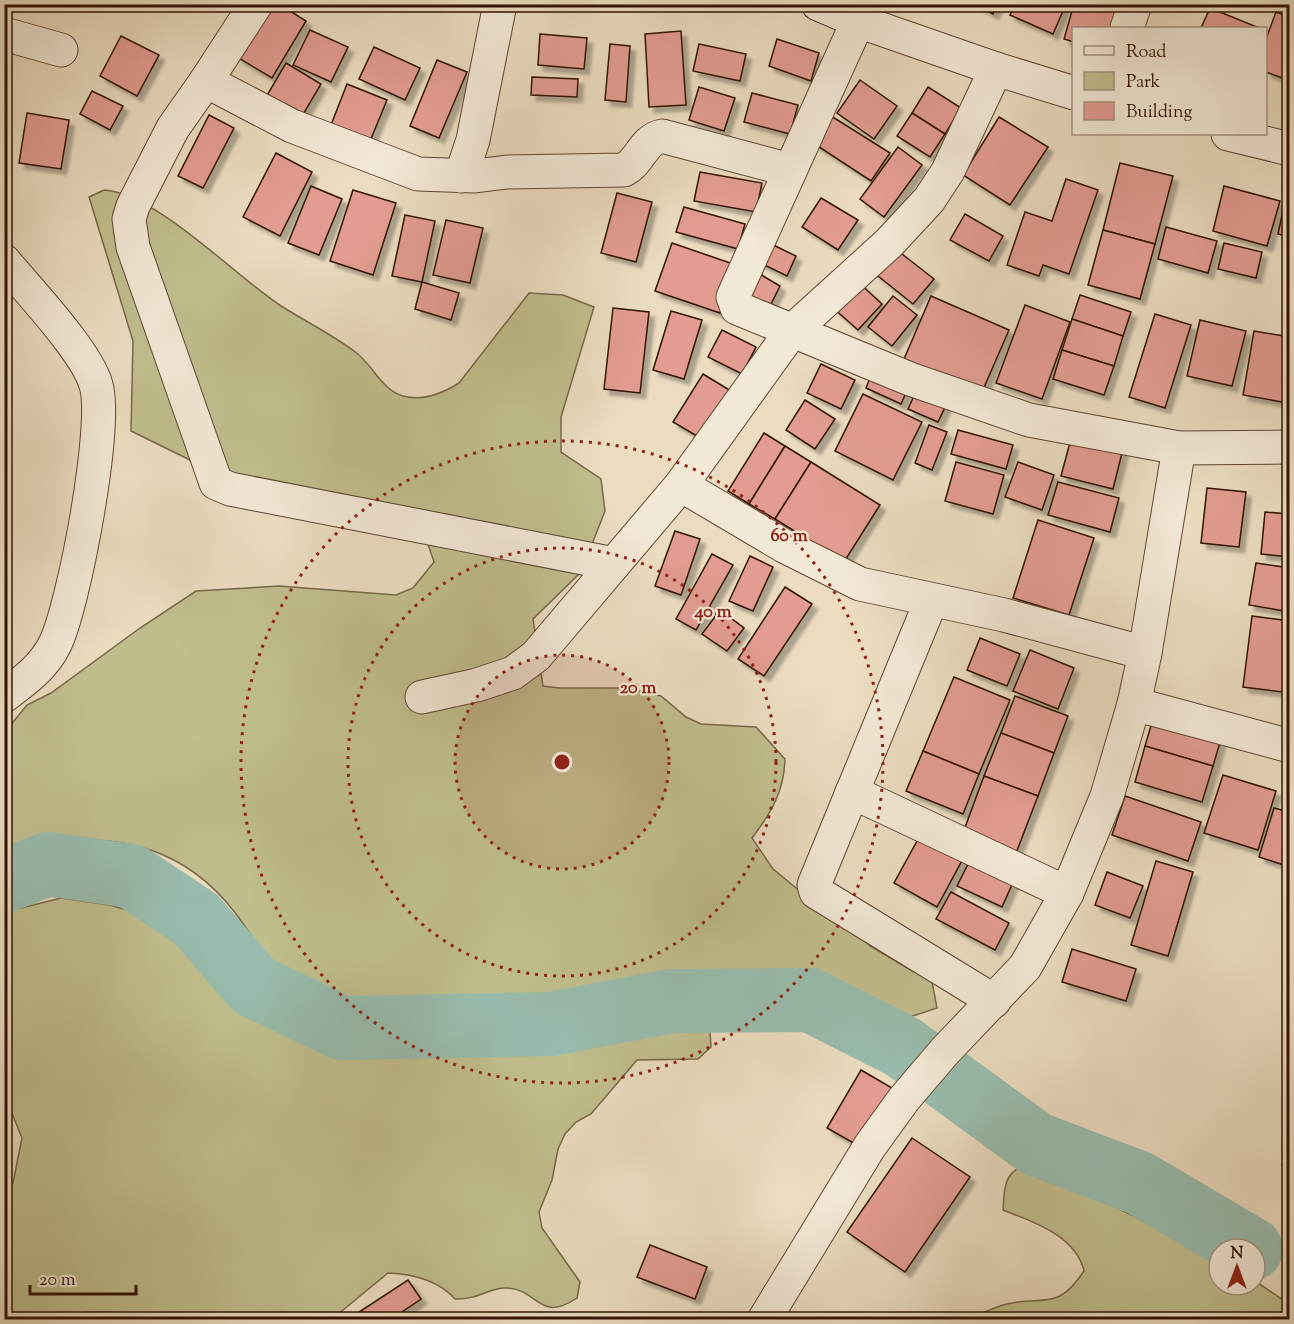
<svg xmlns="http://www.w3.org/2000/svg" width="1294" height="1324" viewBox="0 0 1294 1324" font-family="'Sorts Mill Goudy',serif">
  <defs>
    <filter id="shadow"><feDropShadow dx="5.5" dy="5.5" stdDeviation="1.5" flood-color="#0004"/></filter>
  </defs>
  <rect width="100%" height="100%" fill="#ebdcc0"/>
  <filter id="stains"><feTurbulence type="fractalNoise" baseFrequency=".00333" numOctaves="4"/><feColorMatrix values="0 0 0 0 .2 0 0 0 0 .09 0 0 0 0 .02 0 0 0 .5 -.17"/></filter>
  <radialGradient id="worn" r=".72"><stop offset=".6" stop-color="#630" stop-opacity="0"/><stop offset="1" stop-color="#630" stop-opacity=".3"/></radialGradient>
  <g fill="#c0be8d" stroke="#786848" stroke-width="1.5">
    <path d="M104 190C157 194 234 275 281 306 305 321 331 334 354 351 373 364 380 389 403 396 423 402 443 393 459 383L529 293 563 295 594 307 561 417V452L601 479 605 511 581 572 533 619 543 686 559 688H626L661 696 686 717 701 724 756 727 785 759C784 792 771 813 752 838L773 869 801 892 859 934 870 946 914 972 931 976 937 1008 910 1017 822 989 761 979 652 993 508 1003 341 1007 276 985C269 963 257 944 244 925 197 856 136 834 54 841 38 842 19 841 5 846L4 733 27 705 51 693 140 628 196 591 279 586 396 595 413 588 434 562 417 511 202 471 188 459 131 431 133 341 89 197Z"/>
    <path d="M61 898 110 905 140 914 182 938 263 1010 310 1032 406 1054H458L507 1043 656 1024 686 1015 702 1018 710 1031 711 1047 698 1059 637 1060 591 1114 576 1122 565 1134 558 1149 552 1180 539 1212 542 1228 580 1282 577 1298C538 1324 539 1288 505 1288 489 1288 477 1300 455 1299 438 1280 413 1274 388 1273L332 1319 144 1320 138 1314 104 1312H85L59 1319H5V1195L13 1183 22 1138 5 1096V912Z"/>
    <path d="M1035 1161 1052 1164 1107 1203 1158 1228 1187 1247 1219 1258V1285H1255V1281L1289 1304V1319H968C981 1314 994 1307 1007 1304 1044 1295 1057 1312 1084 1271 1076 1236 1034 1222 1003 1210 1005 1181 1004 1171 1035 1161Z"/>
  </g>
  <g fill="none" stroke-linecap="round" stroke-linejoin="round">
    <polyline stroke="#99bcae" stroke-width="64" points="4,881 48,864 131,876 196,919 254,986 342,1028 551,1024 671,1001 810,1000 903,1047 1036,1144 1139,1183 1251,1249"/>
  </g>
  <g fill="#e29c91" stroke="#311303" stroke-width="1.5" filter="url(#shadow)">
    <polygon points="270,4 279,4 306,21 272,78 237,57"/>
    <polygon points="976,4 998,4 993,14"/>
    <polygon points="1015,4 1066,4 1053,34 1010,15"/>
    <polygon points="1074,4 1121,4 1114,28 1074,28 1074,42 1064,39"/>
    <polygon points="1210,8 1257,27 1256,28 1201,28"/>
    <polygon points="1276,12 1290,17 1290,81 1266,72 1266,39"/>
    <polygon points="310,30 348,47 331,82 293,65"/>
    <polygon points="681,31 686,105 649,107 645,34"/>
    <polygon points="540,34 587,38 584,69 538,65"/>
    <polygon points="121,36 159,55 137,96 100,76"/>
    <polygon points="777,39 819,53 811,81 769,66"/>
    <polygon points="610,44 630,46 626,102 605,100"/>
    <polygon points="699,44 746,54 740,81 693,71"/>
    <polygon points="374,47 420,68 405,100 359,79"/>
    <polygon points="437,60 467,72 439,138 410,126"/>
    <polygon points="286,63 321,84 301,118 266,97"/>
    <polygon points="532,77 578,79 577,97 531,95"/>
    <polygon points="860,80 897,106 874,139 837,113"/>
    <polygon points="347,84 387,100 368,146 329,130"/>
    <polygon points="699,87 735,98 724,131 689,120"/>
    <polygon points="928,87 961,108 945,134 912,113"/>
    <polygon points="92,91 123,106 110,130 80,114"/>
    <polygon points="752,93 798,105 790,134 744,122"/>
    <polygon points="27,113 69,120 61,169 19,163"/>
    <polygon points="912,113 945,134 930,157 897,136"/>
    <polygon points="828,114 890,153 871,181 810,141"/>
    <polygon points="209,115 234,128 203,188 178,176"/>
    <polygon points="999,117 1048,147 1010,205 963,175"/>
    <polygon points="898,147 922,165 884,217 860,199"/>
    <polygon points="276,153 312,172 280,236 243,217"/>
    <polygon points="1120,163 1173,176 1155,244 1103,230"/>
    <polygon points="700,172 762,183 756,212 694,201"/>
    <polygon points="1066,179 1098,190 1069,274 1043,265 1039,276 1007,265 1025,212 1052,221"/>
    <polygon points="311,186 342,199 319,255 288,243"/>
    <polygon points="1224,186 1280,201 1267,246 1213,231"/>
    <polygon points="353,190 396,203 373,275 330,261"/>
    <polygon points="617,193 652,202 636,262 601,253"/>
    <polygon points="1286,196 1290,197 1290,237 1278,234"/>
    <polygon points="821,198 858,220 838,250 802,227"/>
    <polygon points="684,207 745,224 738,249 676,232"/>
    <polygon points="965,214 1003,236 989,261 950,240"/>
    <polygon points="405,215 435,221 422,282 392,276"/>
    <polygon points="446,220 483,228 470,283 433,275"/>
    <polygon points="1166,227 1217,241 1208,273 1158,259"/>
    <polygon points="1103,230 1155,244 1140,299 1088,285"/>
    <polygon points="763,240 796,256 787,276 754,260"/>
    <polygon points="672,243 736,265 720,313 655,291"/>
    <polygon points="1224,243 1262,252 1256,278 1218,269"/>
    <polygon points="893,247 934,279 913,304 873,272"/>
    <polygon points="758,273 780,286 769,308 746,294"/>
    <polygon points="856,280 882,304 858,330 832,307"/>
    <polygon points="422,282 459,293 451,320 415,309"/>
    <polygon points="1080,295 1131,312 1123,336 1072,319"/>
    <polygon points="893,296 917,315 892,346 868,327"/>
    <polygon points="931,296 1009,330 982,392 904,359"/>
    <polygon points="1025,305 1070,322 1042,399 996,383"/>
    <polygon points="613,308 649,312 640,393 604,389"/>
    <polygon points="671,311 702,320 684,379 653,370"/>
    <polygon points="1155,314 1191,325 1165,408 1129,397"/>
    <polygon points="1072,319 1123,336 1114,366 1062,350"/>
    <polygon points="1200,320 1246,331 1232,386 1187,376"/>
    <polygon points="722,330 756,347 742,374 708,357"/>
    <polygon points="1254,331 1290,337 1288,403 1243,395"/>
    <polygon points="1062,350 1114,366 1104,395 1053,379"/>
    <polygon points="821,364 855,380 841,409 807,393"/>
    <polygon points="873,370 909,386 901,404 866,388"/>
    <polygon points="703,374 731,391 702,439 673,422"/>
    <polygon points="917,389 947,403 938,422 908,409"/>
    <polygon points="863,394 922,422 893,480 835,451"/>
    <polygon points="805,400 835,419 815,449 786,430"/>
    <polygon points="929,425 947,432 932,470 915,463"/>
    <polygon points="958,430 1013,445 1006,469 951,454"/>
    <polygon points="764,433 785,446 749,504 728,491"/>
    <polygon points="1072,435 1123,449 1113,489 1061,476"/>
    <polygon points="785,446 811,462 775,519 749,504"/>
    <polygon points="811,462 880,505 844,562 775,519"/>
    <polygon points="956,462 1004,475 993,514 945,501"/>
    <polygon points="1018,462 1054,475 1042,510 1005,497"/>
    <polygon points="1058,482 1119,498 1110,532 1048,515"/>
    <polygon points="1207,488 1246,492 1239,547 1201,543"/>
    <polygon points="1265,512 1290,514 1290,557 1261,554"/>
    <polygon points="1038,520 1094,538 1069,615 1013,598"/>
    <polygon points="675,531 700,539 681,595 655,586"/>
    <polygon points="712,554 733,565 696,630 676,619"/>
    <polygon points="750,556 773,567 753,611 729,601"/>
    <polygon points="1256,563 1290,568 1290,612 1249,605"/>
    <polygon points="785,587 812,604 764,676 738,659"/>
    <polygon points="720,610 744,628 727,651 702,634"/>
    <polygon points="1252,616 1290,621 1290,693 1243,687"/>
    <polygon points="980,638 1020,654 1007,686 967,670"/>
    <polygon points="1030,650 1074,668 1058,709 1013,691"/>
    <polygon points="954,677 1010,700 979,774 923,751"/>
    <polygon points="1015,696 1068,716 1054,753 1001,733"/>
    <polygon points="1153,719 1221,739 1213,766 1145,746"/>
    <polygon points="1001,733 1054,753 1038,796 984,776"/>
    <polygon points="1145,746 1213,766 1202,802 1135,782"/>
    <polygon points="923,751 979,774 963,814 906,791"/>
    <polygon points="1223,775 1276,791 1258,850 1204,833"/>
    <polygon points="984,776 1038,796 1013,861 960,841"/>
    <polygon points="1125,796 1201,822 1188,861 1112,835"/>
    <polygon points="1274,808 1290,812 1290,867 1259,857"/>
    <polygon points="922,832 965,855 937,907 894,883"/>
    <polygon points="970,860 1014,880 1002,907 957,886"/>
    <polygon points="1156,861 1193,872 1168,956 1131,945"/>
    <polygon points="1107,872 1143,886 1130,918 1095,905"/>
    <polygon points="951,892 1009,923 995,950 936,919"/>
    <polygon points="1072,949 1136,969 1126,1001 1062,982"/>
    <polygon points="861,1070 892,1088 857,1145 827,1128"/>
    <polygon points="912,1138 970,1177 905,1272 847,1232"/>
    <polygon points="1290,1147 1290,1168 1282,1165"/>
    <polygon points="650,1245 707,1267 695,1299 637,1277"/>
    <polygon points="408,1280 421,1299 390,1320 360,1320 356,1314"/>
    <polygon points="826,1314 836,1320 822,1320"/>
  </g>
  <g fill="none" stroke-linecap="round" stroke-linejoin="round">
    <defs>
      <g id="minor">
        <path d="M256 4 206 81 292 126 418 174 475 176 507 172 624 170C640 162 643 140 662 136L790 170"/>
        <polyline points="1127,28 1135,4"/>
        <polyline points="4,34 61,50"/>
        <polyline points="206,81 173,128 133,206 129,219 133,247 216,483 230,489 614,564"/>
        <polyline points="1074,93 996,69 858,21 733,297 737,308 910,379 1029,420 1179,448 1290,447"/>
        <polyline points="1228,134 1290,149"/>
        <polyline points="461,176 473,140 500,4"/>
        <path d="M4 261C28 290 87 352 96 385 108 425 74 605 55 644 44 667 23 682 4 696"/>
        <polyline points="681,485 784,546 860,584 1004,615 1145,653"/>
        <polyline points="931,601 814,885 816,892 994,1001"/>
        <polyline points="422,697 477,685 513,673 536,656 681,485 791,332 889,243 929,200 948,171 996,69"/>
        <polyline points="1134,704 1290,746"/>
        <polyline points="852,792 1067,893"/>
        <polyline points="764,1320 870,1146 904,1099 945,1051 1025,967 1067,893 1107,796 1134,704 1145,653 1179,448"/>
      </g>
      <polyline id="secondary" points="818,4 858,21 867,4"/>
    </defs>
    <use href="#minor" stroke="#604532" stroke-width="35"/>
    <use href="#secondary" stroke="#311303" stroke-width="35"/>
    <use href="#minor" stroke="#f2e8d6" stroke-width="33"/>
    <use href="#secondary" stroke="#f2e8d6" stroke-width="33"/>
  </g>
  <circle cx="562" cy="762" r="107" fill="#8f2418" fill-opacity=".12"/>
  <g fill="none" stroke="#8f2418" stroke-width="3" stroke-dasharray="3 6">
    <circle cx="562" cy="762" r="107"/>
    <circle cx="562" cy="762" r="214"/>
    <circle cx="562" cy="762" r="321"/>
  </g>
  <circle cx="562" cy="762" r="9" fill="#8f2418" stroke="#f2e8d6" stroke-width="3"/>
  <g font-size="18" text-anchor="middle" font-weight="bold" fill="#8f2418" stroke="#f2e8d6" stroke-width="4.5" stroke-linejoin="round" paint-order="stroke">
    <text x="789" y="541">60 m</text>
    <text x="713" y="617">40 m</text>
    <text x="638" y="693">20 m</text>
  </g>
  <rect width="1294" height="1324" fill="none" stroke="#ebdcc0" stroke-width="24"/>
  <rect x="6" y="6" width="1282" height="1312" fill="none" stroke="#311303" stroke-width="3"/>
  <rect x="12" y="12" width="1270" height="1300" fill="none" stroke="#311303" stroke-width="1.5"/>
  <rect x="1072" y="27" width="195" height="108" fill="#f2e8d6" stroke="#a59382" stroke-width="1.5"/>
  <rect x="1084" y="46" width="30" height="9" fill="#f2e8d6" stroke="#a59382" stroke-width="1.5"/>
  <text x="1126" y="57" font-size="18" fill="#311303">Road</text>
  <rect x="1084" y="72" width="30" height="18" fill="#c0be8d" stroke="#a59382" stroke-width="1.5"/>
  <text x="1126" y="87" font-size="18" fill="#311303">Park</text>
  <rect x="1084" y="102" width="30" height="18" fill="#e29c91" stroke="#a59382" stroke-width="1.5"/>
  <text x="1126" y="117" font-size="18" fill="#311303">Building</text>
  <g transform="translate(1237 1267)"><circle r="28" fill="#f2e8d6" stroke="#a59382" stroke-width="1.5"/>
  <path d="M0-4.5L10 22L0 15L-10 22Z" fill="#8f2418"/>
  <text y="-9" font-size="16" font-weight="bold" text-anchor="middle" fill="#311303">N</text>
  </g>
  <path d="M30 1285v9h106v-9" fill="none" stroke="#311303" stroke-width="3"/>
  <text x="39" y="1285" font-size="18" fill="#311303" stroke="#f2e8d6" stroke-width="4.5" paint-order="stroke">20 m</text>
  <rect width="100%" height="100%" filter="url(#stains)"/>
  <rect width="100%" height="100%" fill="url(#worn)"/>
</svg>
